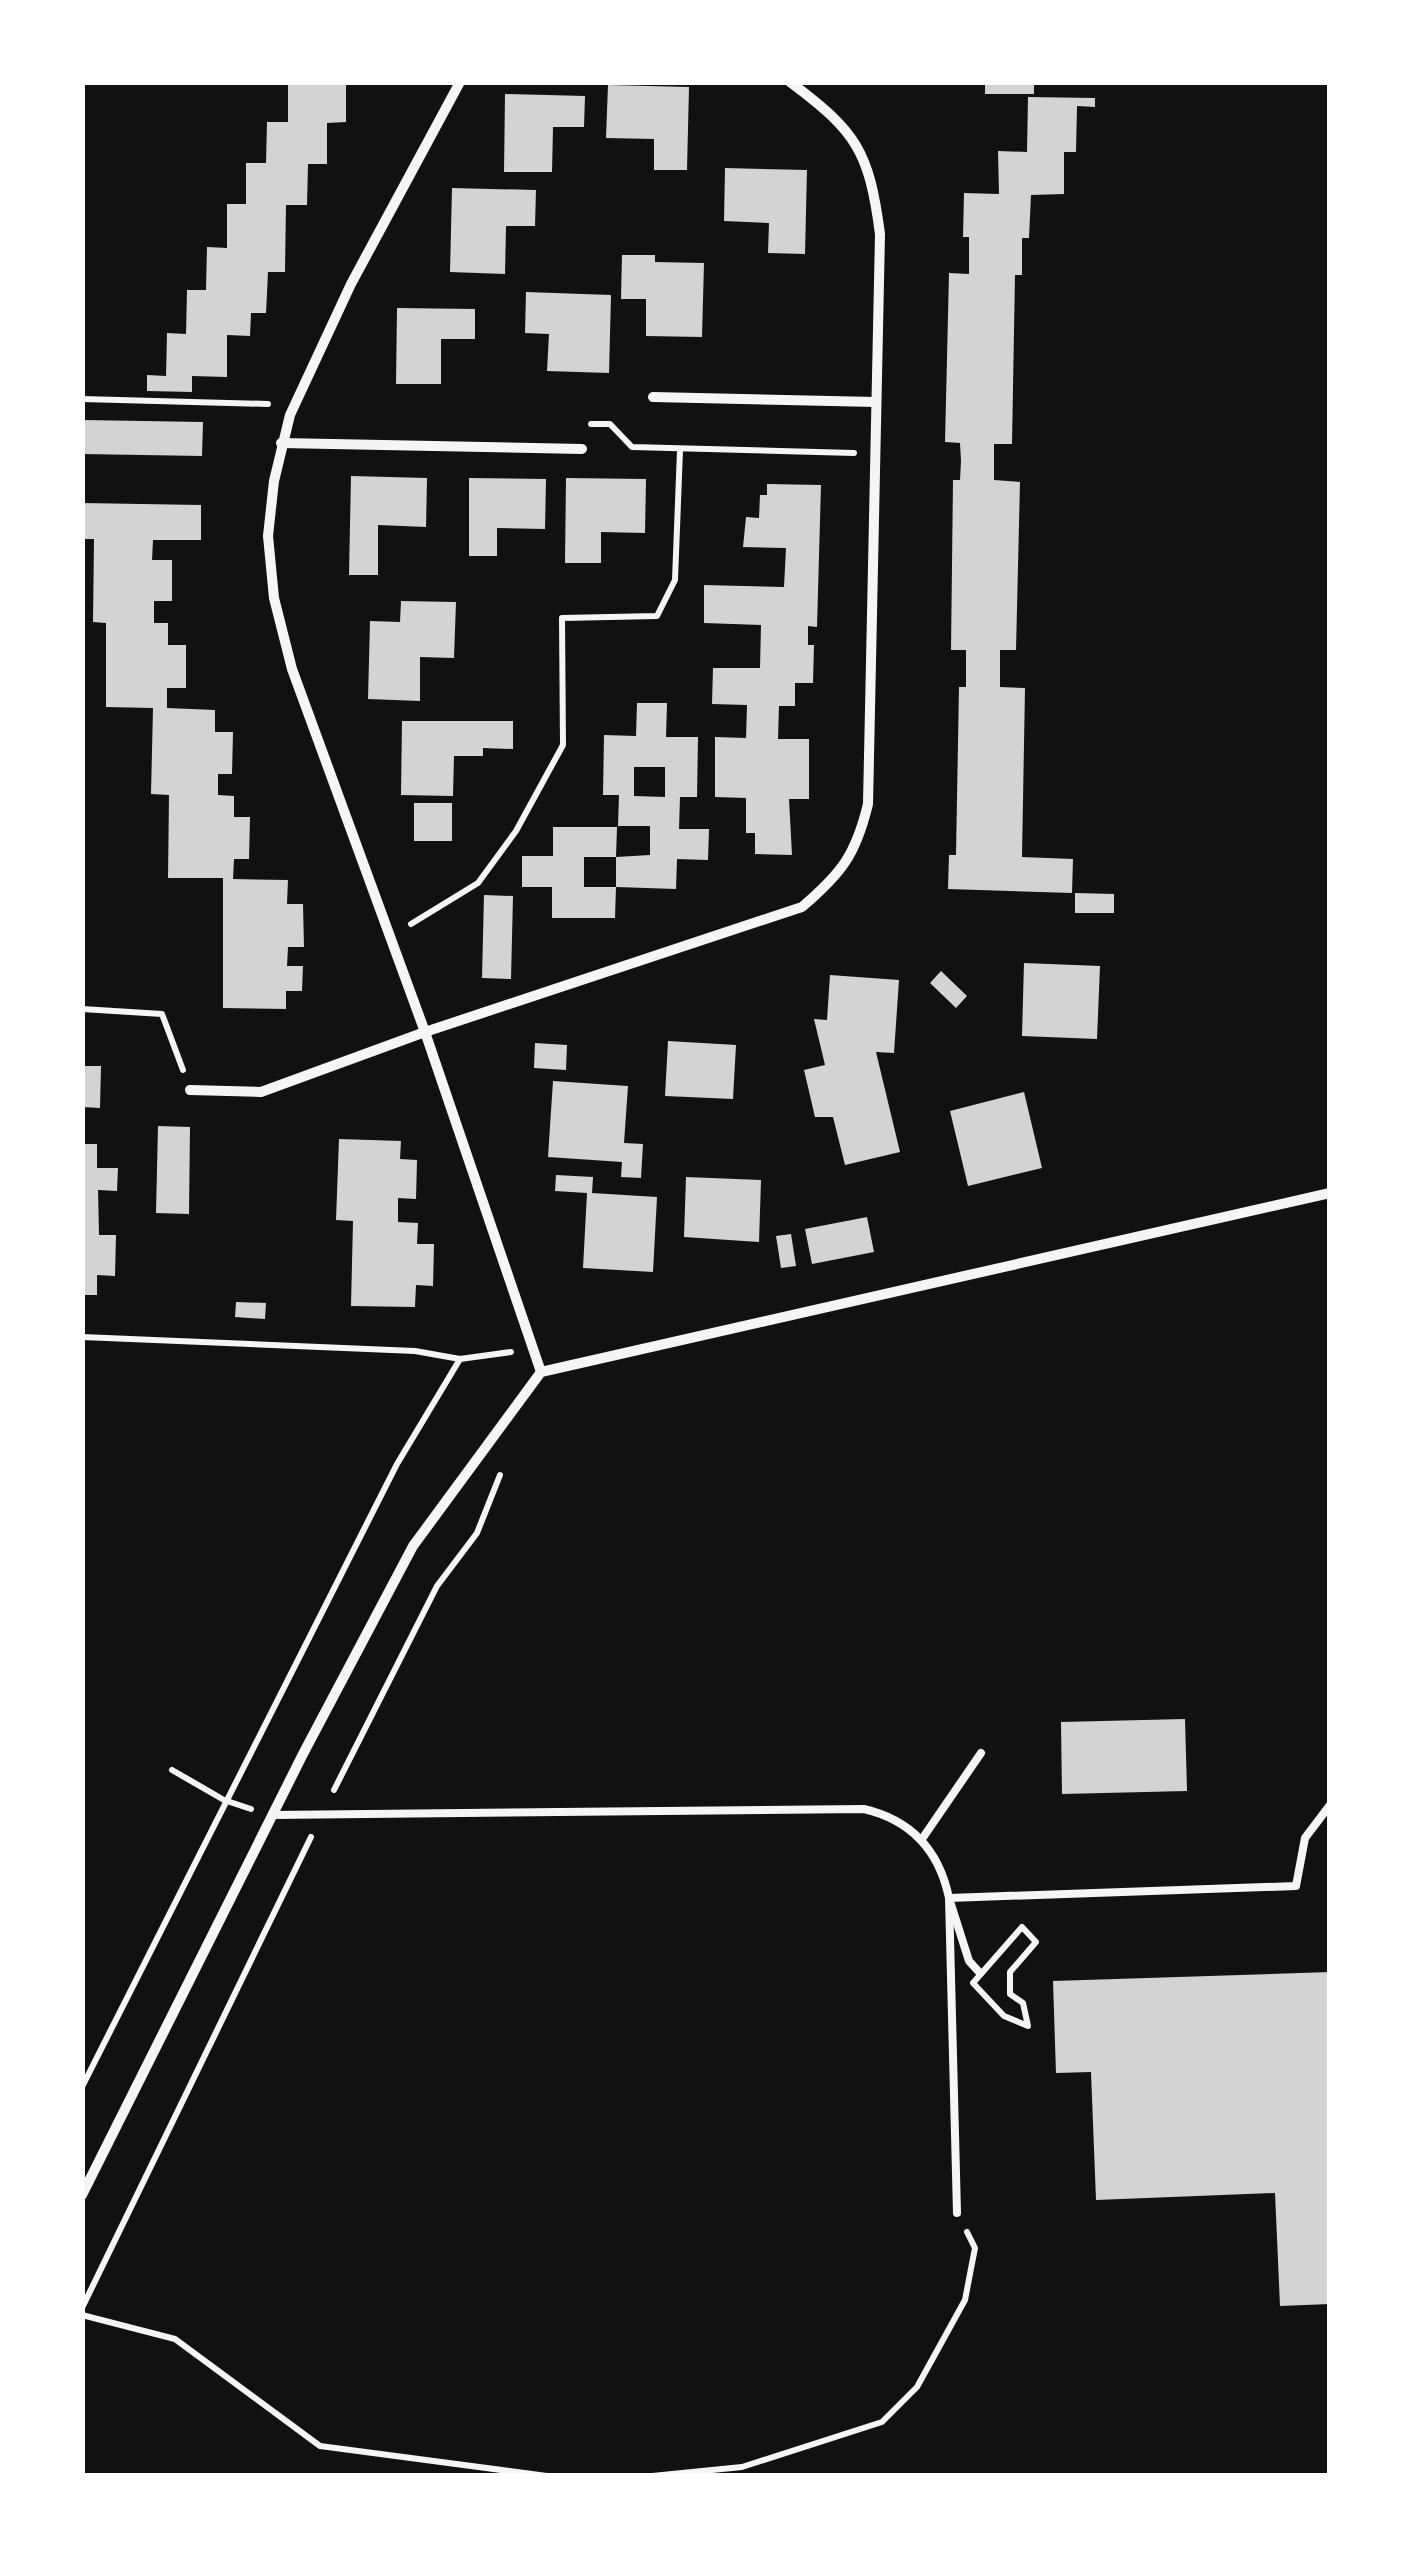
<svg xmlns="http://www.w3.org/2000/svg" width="1412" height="2558" viewBox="0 0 1412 2558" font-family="'Crimson Pro',serif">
  <rect width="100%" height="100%" fill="#111"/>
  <g fill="#d3d3d3" fill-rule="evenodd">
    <polygon points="288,82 346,82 346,122 327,123 327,164 308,164 307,205 286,205 285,272 268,272 266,313 251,313 250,336 227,335 227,377 192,376 192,392 147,391 147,375 166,376 167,333 186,334 187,290 206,290 207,247 227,248 227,204 246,204 246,163 266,163 267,122 288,122"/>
    <rect x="985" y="82" width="49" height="12"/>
    <polygon points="608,85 689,87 687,170 654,170 654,139 606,138"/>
    <polygon points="505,94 585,96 584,127 553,127 552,172 504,172"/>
    <polygon points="1028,97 1095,98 1095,107 1077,106 1076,152 1064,152 1064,194 1031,195 1029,238 1022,238 1022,275 1015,275 1012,444 994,444 994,480 1020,482 1016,650 1000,650 1000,687 1025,688 1022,857 1073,859 1072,893 948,889 949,855 956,855 959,687 966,687 966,650 951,650 953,480 960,480 961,461 960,443 945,442 949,273 969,274 969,237 963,237 964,193 999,194 998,151 1027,152"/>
    <polygon points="725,168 807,170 805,254 768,253 769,223 724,221"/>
    <polygon points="452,188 536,190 535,226 506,226 505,274 450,272"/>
    <polygon points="622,255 655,255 655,262 704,263 702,337 646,336 646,299 621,299"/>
    <polygon points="526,292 611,295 609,373 547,371 549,334 525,333"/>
    <polygon points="397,308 475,309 475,339 441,339 441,384 396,384"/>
    <polygon points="82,420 203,422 202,456 82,454"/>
    <polygon points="351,476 427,478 426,527 378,525 378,575 349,575"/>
    <polygon points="469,478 546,479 545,529 497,528 497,556 469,556"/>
    <polygon points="566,478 646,479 645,533 601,532 601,563 565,563"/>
    <polygon points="767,484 821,485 817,627 808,626 808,645 814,645 813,683 795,683 795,706 779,706 778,739 809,739 809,799 789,799 792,855 755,854 755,833 746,833 746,798 715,797 715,737 746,738 747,705 712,704 713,668 760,668 761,625 704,623 704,585 784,587 786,548 743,547 746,517 759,518 760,495 767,495"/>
    <polygon points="82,503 201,505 201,540 153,540 152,560 172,560 172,601 154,601 154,623 168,623 168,645 186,645 186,688 167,688 167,708 215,710 215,732 233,732 232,774 218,774 218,795 234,796 234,817 250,817 249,859 234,859 233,879 288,880 287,904 303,904 304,947 288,947 287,966 303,966 302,991 286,991 286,1009 223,1008 223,878 168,878 169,795 151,794 153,708 106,707 106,623 93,622 94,539 82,539"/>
    <polygon points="401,601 456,602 454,658 420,657 420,701 368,699 370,621 400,622"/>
    <path d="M637 703H667L666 737H698L697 797H680L679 829H709L708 860 677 859 676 889 616 887V857H584V887H616L615 918H552V887H522V856H553V827H617L616 857 650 855V826H618L619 795H603L604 735 636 736ZM634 767H665V797L634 796Z"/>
    <polygon points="402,721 513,721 513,749 483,748 483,756 454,756 453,796 401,795"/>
    <rect x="414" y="803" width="38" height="38"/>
    <polygon points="1075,893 1114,894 1114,913 1075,913"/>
    <polygon points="484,895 513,896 511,979 482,978"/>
    <polygon points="1024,963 1100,966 1097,1039 1022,1036"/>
    <polygon points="941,971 967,996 956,1008 930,983"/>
    <polygon points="830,975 899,980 894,1053 876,1052 900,1152 845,1165 833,1117 815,1117 804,1070 825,1065 814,1019 827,1020"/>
    <polygon points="668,1041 736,1045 733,1099 665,1096"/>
    <polygon points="535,1043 567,1045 566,1070 534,1068"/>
    <polygon points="82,1066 101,1066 100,1108 82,1107"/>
    <polygon points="553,1081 628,1086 624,1143 643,1144 641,1178 621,1177 622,1162 548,1157"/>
    <polygon points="1024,1092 1042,1168 968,1186 950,1111"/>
    <polygon points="158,1126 190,1127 189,1214 156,1213"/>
    <polygon points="339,1139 401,1141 400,1159 417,1160 416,1199 398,1198 398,1222 418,1223 417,1244 434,1244 433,1286 416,1285 415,1307 351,1306 353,1221 336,1220"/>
    <polygon points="82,1144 97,1144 97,1168 118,1168 117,1191 98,1190 99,1235 116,1235 115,1276 97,1275 97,1295 82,1295"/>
    <polygon points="556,1175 593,1177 592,1193 657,1197 653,1272 583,1268 587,1193 555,1191"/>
    <polygon points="686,1177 761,1180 759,1242 684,1237"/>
    <polygon points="867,1217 874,1252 812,1264 805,1229"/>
    <polygon points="791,1234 796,1266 781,1268 776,1236"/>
    <polygon points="236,1302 266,1303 265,1319 235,1317"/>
    <polygon points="1185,1719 1187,1791 1062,1794 1061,1722"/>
    <polygon points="1330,1972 1330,2304 1280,2306 1275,2193 1096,2200 1091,2072 1056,2073 1053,1981"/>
  </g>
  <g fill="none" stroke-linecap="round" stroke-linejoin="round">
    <g stroke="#f5f5f5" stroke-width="6">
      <polyline points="82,399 268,404"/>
      <polyline points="591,424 610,424 632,447 854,453"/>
      <polyline points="411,924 478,883 516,831 563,745 562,618 657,616 675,580 680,450"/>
      <polyline points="82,1009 162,1014 183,1070"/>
      <polyline points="82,1337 415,1351 460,1359 511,1352"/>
      <polyline points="172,1770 224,1800 251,1809"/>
      <polyline points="334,1790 437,1586 477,1533 500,1475"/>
      <polygon points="1022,1927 1036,1942 1010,1972 1010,1994 1023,2003 1028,2026 1004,2016 973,1983"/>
      <polyline points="82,2087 397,1464 460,1359"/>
      <polyline points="82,2308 311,1837"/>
      <polyline points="82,2315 175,2339 320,2446 547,2476"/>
      <polyline points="652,2476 742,2467 882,2422 917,2387 965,2300 975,2248 967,2232"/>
    </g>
    <g stroke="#f5f5f5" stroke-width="8">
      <path d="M272 1815 864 1809C911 1820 939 1850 949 1898L957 2213"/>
      <polyline points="922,1839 981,1753"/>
      <polyline points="980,1973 969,1961 949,1898 1296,1886 1305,1838 1330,1805"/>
    </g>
    <g stroke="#f5f5f5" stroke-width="10">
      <polyline points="460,82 351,284 290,415 274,481 268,536 274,598 292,669 425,1032 541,1372"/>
      <polyline points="653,397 876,402"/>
      <polyline points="281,443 582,449"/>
      <path d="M190 1090 261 1092 425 1032 802 907C842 873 856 854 868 804L880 234C869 151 857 132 790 82"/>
      <polyline points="82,2195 303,1754 413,1546 541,1372 1330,1193"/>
    </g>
  </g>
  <rect width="1412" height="2558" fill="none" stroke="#ffffff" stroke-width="170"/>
</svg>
